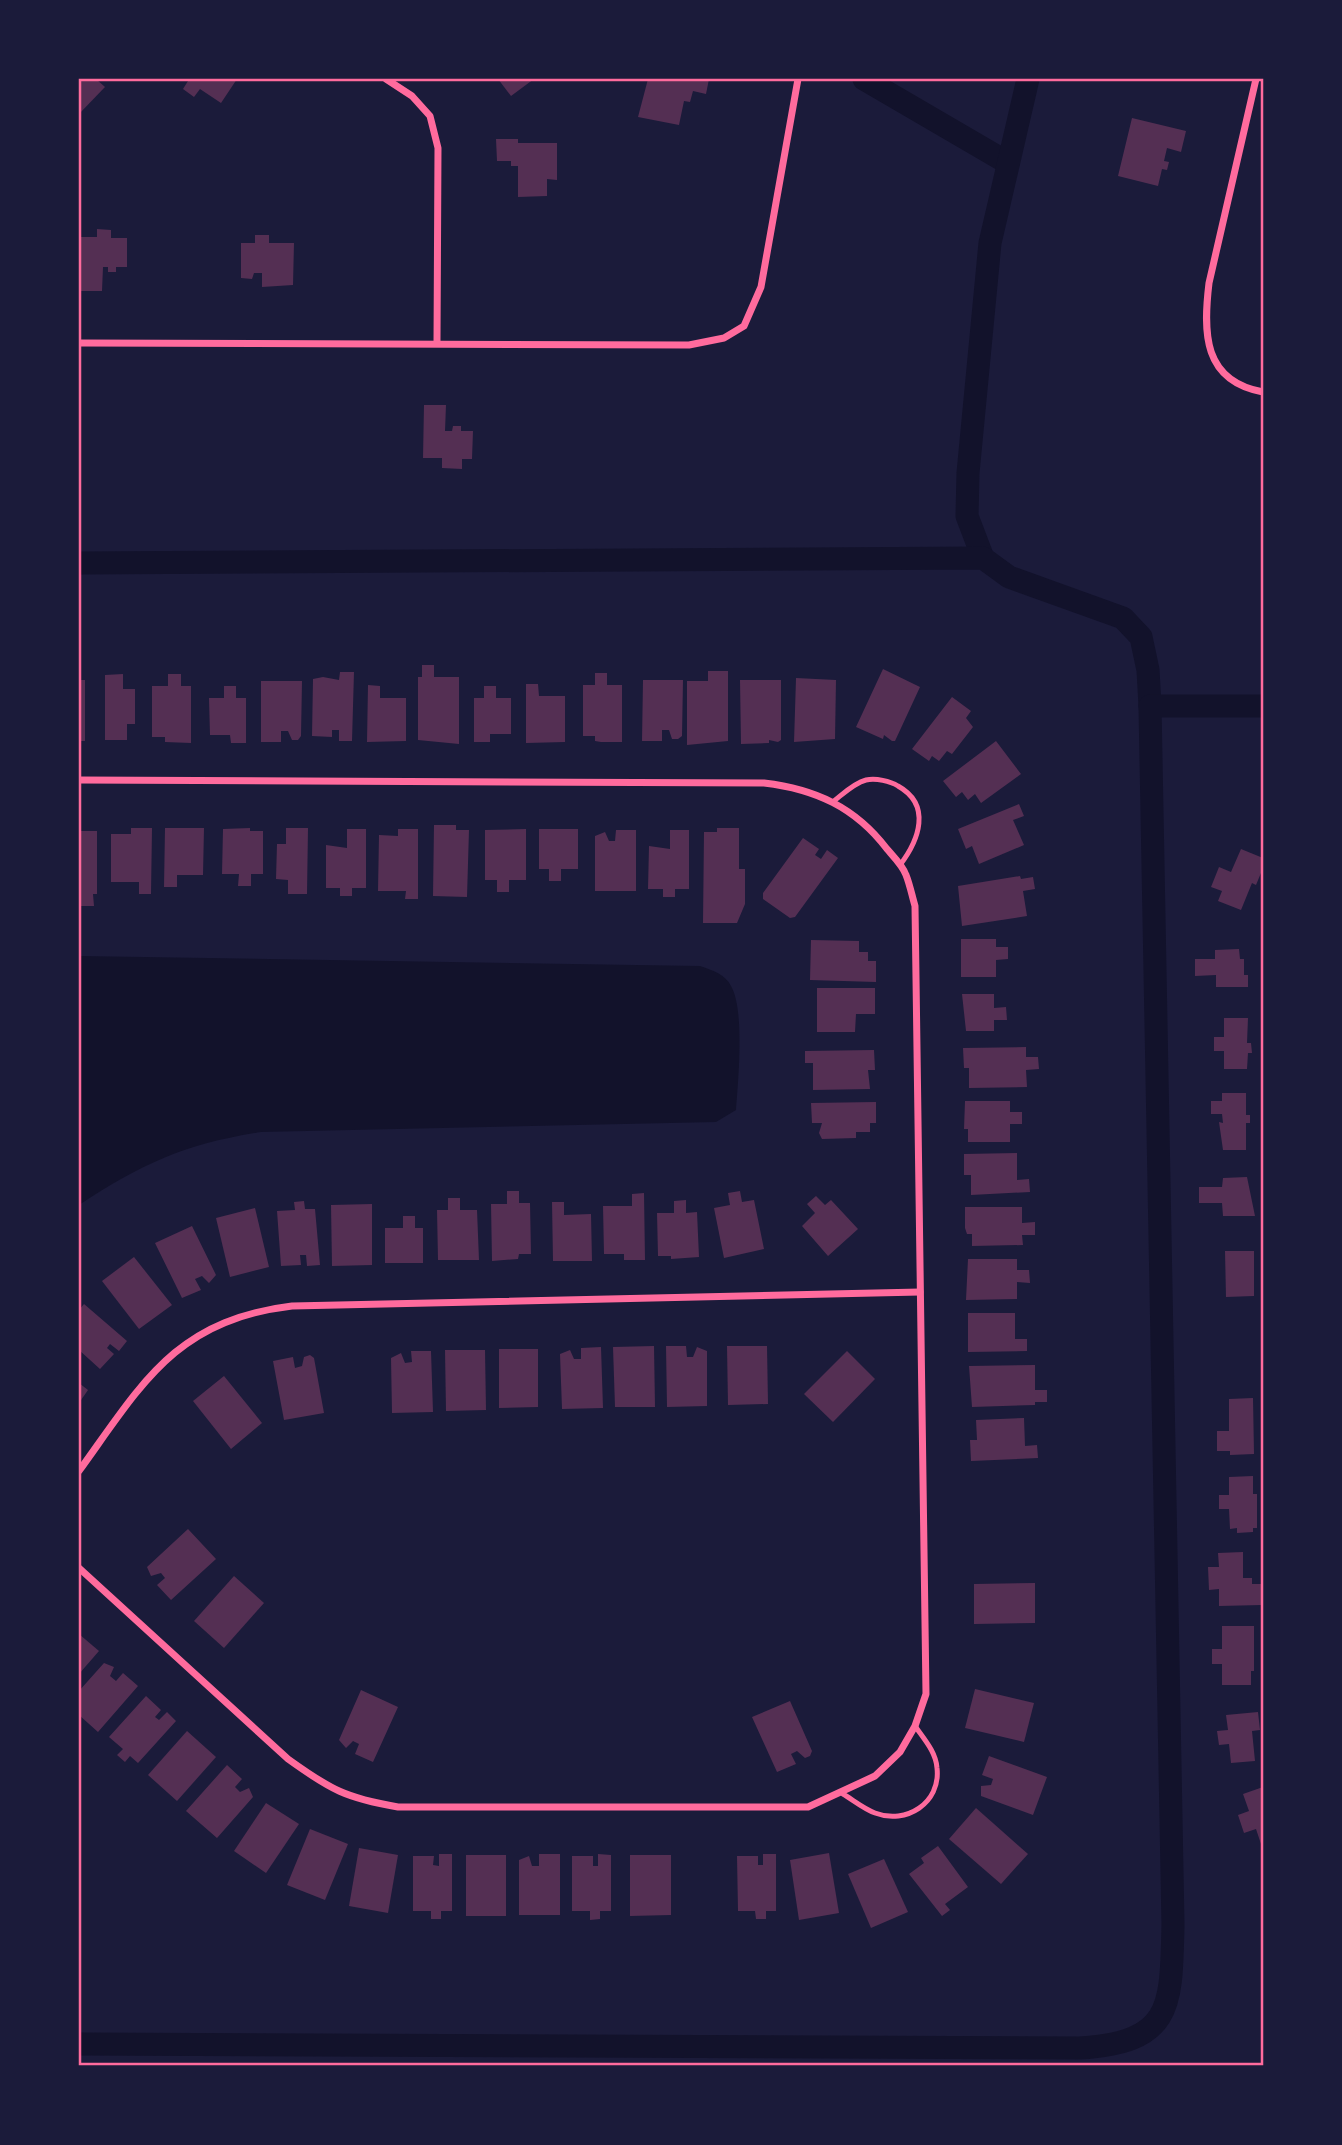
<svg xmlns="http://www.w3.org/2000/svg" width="1342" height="2145" viewBox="0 0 1342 2145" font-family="'Open Sans',sans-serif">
  <rect width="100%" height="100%" fill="#1b1b3a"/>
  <path fill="#12122b" d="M79 956 700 966C712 970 725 974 731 986 745 1010 738 1082 736 1110L716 1122 261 1132C185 1144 143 1163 79 1205Z"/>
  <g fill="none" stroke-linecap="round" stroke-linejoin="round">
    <g stroke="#12122b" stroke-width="23">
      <polyline points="864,79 1008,163"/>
      <polyline points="983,558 967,516 968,473 990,243 1028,79"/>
      <polyline points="79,563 983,558 1009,577 1123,618 1141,637 1148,670 1150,706"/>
      <path d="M79 2044 1080 2048C1173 2042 1171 2007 1173 1925L1150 706H1263"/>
    </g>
  </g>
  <g fill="#542f53">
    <polygon points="79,79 96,79 105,87 79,114"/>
    <polygon points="185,79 237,79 221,103 200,89 194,97 183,89 188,81"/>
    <polygon points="498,79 534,79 511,96"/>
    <polygon points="648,79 709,79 706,94 693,91 690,102 684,101 679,125 638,117"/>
    <polygon points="1132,118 1186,131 1181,152 1167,148 1164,161 1169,162 1167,170 1162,169 1158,186 1118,176"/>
    <polygon points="496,139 518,139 518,143 557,143 557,180 547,179 547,196 518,197 518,166 511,166 511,161 497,161"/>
    <polygon points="97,229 111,230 111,238 127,238 127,267 116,267 116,272 108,272 108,267 103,267 102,291 80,291 81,237 97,237"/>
    <polygon points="255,235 269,235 269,243 294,243 293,285 262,287 262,273 254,273 252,279 241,278 241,243 255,243"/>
    <polygon points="424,405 446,405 445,431 452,431 453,426 461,426 461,431 473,431 472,459 462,459 462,469 442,468 442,458 423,458"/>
    <polygon points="422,665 434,665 434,677 459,677 459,744 418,740 418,677 422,677"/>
    <polygon points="883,669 920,687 895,741 892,741 884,735 883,739 856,727"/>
    <polygon points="708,671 728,671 728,741 687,745 687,681 708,681"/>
    <polygon points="340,672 354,672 352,741 339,741 339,730 332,730 332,737 312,736 313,679 323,677 339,680"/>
    <polygon points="595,673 607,673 607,685 622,685 622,742 601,742 595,741 595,736 583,736 583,685 595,685"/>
    <polygon points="123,674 123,689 135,689 135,724 127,724 127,740 105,740 105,675"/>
    <polygon points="168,674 181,674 181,686 191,686 191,743 165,742 165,737 152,737 152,686 168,686"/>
    <polygon points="796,678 836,680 835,739 794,742"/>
    <rect x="79" y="680" width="6" height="61"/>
    <polygon points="643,680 683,680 682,736 678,739 672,739 669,730 662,730 662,741 642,741"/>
    <polygon points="740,680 781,680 781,740 778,742 769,740 769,743 741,744"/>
    <polygon points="261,681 302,681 301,736 298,740 292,740 288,731 281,731 281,742 261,742"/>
    <polygon points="526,684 538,684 539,696 565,696 565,742 526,743"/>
    <polygon points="368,685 380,686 380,698 406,698 406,741 367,742"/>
    <polygon points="224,686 236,686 236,698 246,698 246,743 231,743 230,735 210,735 209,698 224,698"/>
    <polygon points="484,686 496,686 496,698 511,698 511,734 490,734 490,742 474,742 474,698 484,698"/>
    <polygon points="952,697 971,711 966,718 973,727 952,754 947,751 939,761 932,756 929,761 912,749"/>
    <polygon points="996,741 1021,774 981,803 975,794 968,800 962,792 956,797 943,781"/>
    <polygon points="1019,804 1024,816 1013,820 1024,845 979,864 972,846 966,849 958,829"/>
    <polygon points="434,825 456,825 456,830 469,830 467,897 433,896"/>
    <polygon points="131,828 152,828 151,894 139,894 139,882 111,882 111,834 131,834"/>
    <polygon points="165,828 204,828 203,875 177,875 177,887 164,887"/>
    <polygon points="250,828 250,831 263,831 263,874 251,874 251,886 238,886 239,874 222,874 223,829"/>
    <polygon points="286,828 308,828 307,894 288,894 288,880 276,879 277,844 286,844"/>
    <polygon points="717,828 739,828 739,869 745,869 745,904 737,923 703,923 704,832 717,832"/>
    <polygon points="347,829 366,829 366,888 352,888 352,896 340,896 340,888 326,888 326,845 347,848"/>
    <polygon points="398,829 418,829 418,899 405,899 406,891 378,891 379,835 398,836"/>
    <polygon points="526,829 526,880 509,880 509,892 497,892 497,880 485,880 485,830"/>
    <polygon points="539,829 578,829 578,869 561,869 561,881 549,881 549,869 539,869"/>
    <polygon points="616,830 636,830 636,891 595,891 595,836 605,832 609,841 615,841"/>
    <polygon points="670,830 689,830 689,889 675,889 675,897 663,897 663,889 648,889 649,846 670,849"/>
    <polygon points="79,831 97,831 97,894 93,894 94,906 81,906 81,894 79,894"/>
    <polygon points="803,838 819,849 815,855 821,859 827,850 838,858 795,917 790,918 763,899 763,893"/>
    <polygon points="1241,849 1263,858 1263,868 1256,885 1252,883 1241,910 1218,901 1222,891 1211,887 1219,867 1231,872"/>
    <polygon points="1020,876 1021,879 1033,877 1035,889 1023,891 1027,916 962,926 958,886"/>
    <polygon points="961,939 996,939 996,947 1008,947 1008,959 996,960 996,977 961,977"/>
    <polygon points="811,940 859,941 859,952 868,952 868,961 876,961 876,982 810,980"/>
    <polygon points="1239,949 1240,959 1244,959 1244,975 1248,975 1248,987 1216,987 1216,975 1195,976 1195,959 1215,959 1215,950"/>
    <polygon points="817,988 875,988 875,1014 856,1014 855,1032 817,1032"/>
    <polygon points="962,994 994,994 994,1008 1006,1007 1007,1020 994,1020 994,1031 966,1031"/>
    <polygon points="1224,1018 1248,1018 1247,1043 1251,1043 1252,1053 1248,1053 1247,1069 1224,1069 1224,1051 1214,1051 1214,1037 1224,1037"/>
    <polygon points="1026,1047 1026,1057 1038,1057 1039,1069 1026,1070 1027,1087 969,1088 969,1068 964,1068 963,1048"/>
    <polygon points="874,1050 875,1070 868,1070 870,1089 813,1090 813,1063 805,1063 805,1051"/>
    <polygon points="1222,1093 1246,1093 1246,1115 1250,1115 1250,1123 1246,1123 1246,1150 1223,1150 1219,1122 1223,1123 1222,1114 1211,1114 1211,1101 1222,1101"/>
    <polygon points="965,1101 1010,1101 1010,1112 1022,1112 1022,1124 1010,1124 1010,1142 968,1142 968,1129 964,1129"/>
    <polygon points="876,1102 876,1123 870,1123 870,1132 856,1132 856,1138 822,1139 819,1133 822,1123 812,1123 811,1103"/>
    <polygon points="1017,1153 1017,1180 1029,1179 1030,1192 971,1195 971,1175 964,1175 964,1154"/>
    <polygon points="1247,1177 1255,1216 1223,1216 1222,1203 1199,1203 1199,1187 1222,1187 1223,1178"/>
    <polygon points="507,1191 519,1191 519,1203 530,1203 531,1254 519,1254 518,1259 492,1261 491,1204 507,1204"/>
    <polygon points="740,1191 742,1202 754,1200 764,1249 724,1258 714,1208 730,1205 728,1193"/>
    <polygon points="644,1193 645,1260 624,1260 624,1254 604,1254 603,1206 632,1206 632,1194"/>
    <polygon points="816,1196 825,1205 831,1200 858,1229 828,1256 802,1226 815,1213 807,1204"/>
    <polygon points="448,1198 460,1198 460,1210 477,1210 479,1260 438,1260 437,1210 448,1210"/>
    <polygon points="686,1200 686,1213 697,1212 699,1257 671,1259 671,1256 658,1256 657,1213 674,1213 674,1201"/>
    <polygon points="304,1201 305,1209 315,1209 320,1265 307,1266 306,1255 300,1255 301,1265 281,1266 277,1211 295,1210 294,1202"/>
    <polygon points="552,1202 564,1202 564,1215 591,1214 592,1261 553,1261"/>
    <polygon points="372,1204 372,1265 332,1266 331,1205"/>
    <polygon points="965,1207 1022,1207 1022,1223 1035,1222 1035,1235 1022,1235 1023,1245 972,1246 972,1234 967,1234 965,1228"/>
    <polygon points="255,1208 269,1267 230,1277 216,1218"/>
    <polygon points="403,1216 415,1216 415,1228 423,1228 423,1263 385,1263 385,1228 403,1228"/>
    <polygon points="192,1226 216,1275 209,1283 202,1276 195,1279 201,1290 182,1298 155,1243"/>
    <polygon points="1225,1251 1254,1251 1254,1296 1226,1297"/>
    <polygon points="134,1257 172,1305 139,1329 102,1281"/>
    <polygon points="968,1259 1017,1259 1017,1270 1029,1270 1030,1283 1017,1282 1017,1299 966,1300"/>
    <polygon points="84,1304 127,1341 119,1351 110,1344 107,1348 114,1354 100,1369 79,1350 79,1310"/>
    <polygon points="968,1313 1015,1313 1015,1339 1027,1339 1027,1351 968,1352"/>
    <polygon points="654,1346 655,1407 615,1407 613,1347"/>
    <polygon points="666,1346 686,1346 687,1357 693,1357 697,1347 707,1351 707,1406 667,1407"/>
    <polygon points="727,1346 767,1346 768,1404 728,1405"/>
    <polygon points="601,1347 603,1408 562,1409 560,1354 570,1350 574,1359 581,1359 581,1348"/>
    <polygon points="499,1349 538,1349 538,1407 499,1408"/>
    <polygon points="445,1350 485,1350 486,1410 446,1411"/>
    <polygon points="411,1351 431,1351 433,1412 392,1413 391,1358 401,1353 405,1363 412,1362"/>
    <polygon points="847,1351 875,1379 833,1422 804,1394"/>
    <polygon points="310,1355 314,1358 324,1413 284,1420 273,1361 293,1357 295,1368 302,1366 304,1357"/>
    <polygon points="1035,1365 1035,1390 1047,1390 1047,1402 1035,1402 1035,1405 972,1407 969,1366"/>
    <polygon points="224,1376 262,1423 231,1449 193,1401"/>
    <polygon points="79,1383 88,1390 79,1403"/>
    <polygon points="1253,1398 1254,1454 1230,1455 1230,1451 1217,1451 1217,1431 1229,1431 1229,1399"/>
    <polygon points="1024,1418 1025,1446 1037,1445 1038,1458 971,1461 970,1440 977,1440 976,1420"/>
    <polygon points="1253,1476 1253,1494 1257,1494 1257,1528 1253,1528 1253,1532 1237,1533 1237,1528 1230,1529 1229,1509 1219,1509 1219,1495 1229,1495 1229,1477"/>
    <polygon points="188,1529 216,1559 171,1600 157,1585 165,1578 161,1573 151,1576 147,1567"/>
    <polygon points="1243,1552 1243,1578 1252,1578 1252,1584 1262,1584 1262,1605 1219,1606 1219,1589 1209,1590 1208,1567 1219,1567 1218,1553"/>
    <polygon points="234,1576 264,1603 224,1648 194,1621"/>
    <polygon points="1035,1583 1035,1623 974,1624 974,1584"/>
    <polygon points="1222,1626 1254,1626 1254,1671 1251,1671 1251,1685 1222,1685 1222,1664 1212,1664 1212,1649 1222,1649"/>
    <polygon points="79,1634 99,1651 79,1674"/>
    <polygon points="104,1663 114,1667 110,1676 116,1681 123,1673 138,1686 98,1732 79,1715 79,1691"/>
    <polygon points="975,1689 1034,1703 1024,1742 965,1728"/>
    <polygon points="361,1690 398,1707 373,1762 355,1754 359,1744 353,1741 346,1748 339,1740"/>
    <polygon points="146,1696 161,1710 155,1717 159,1720 167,1712 176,1721 138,1763 130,1756 125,1762 117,1755 123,1749 109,1737"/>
    <polygon points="790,1701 812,1751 810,1756 805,1758 797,1751 791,1754 796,1764 777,1772 752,1717"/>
    <polygon points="1258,1712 1260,1730 1252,1731 1255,1761 1231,1763 1229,1744 1219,1745 1217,1731 1228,1730 1226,1715"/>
    <polygon points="187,1731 216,1757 177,1801 148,1775"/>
    <polygon points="989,1756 1047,1777 1033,1815 981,1796 981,1786 991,1785 993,1779 982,1775"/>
    <polygon points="227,1765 242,1779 235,1787 240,1792 249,1788 253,1797 217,1838 186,1811"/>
    <polygon points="1263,1787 1263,1844 1261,1844 1256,1829 1244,1833 1238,1815 1249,1811 1243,1794"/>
    <polygon points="266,1803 299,1824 266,1873 234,1851"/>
    <polygon points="976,1808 1028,1854 1001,1884 949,1839"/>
    <polygon points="310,1829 348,1844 325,1900 287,1885"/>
    <polygon points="938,1846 968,1887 945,1904 950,1910 942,1916 909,1874 924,1863 921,1858"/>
    <polygon points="359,1848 398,1855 388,1913 349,1906"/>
    <polygon points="829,1853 839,1913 799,1920 790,1860"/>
    <polygon points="439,1854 452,1854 452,1911 441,1911 441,1919 431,1919 431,1911 413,1911 413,1856 434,1856 433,1865 439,1866"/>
    <polygon points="539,1854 560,1854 560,1915 519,1915 519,1860 529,1856 532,1866 539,1866"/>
    <polygon points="598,1854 611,1855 611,1911 600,1911 600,1919 590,1920 590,1911 572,1911 572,1856 593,1856 593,1866 598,1866"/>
    <polygon points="763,1854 776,1854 776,1911 766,1911 766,1919 756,1919 755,1911 738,1911 737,1856 758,1856 758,1865 763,1865"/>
    <rect x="466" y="1855" width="40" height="61"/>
    <polygon points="630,1855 671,1855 671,1915 630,1916"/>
    <polygon points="884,1859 908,1912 871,1928 848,1874"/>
  </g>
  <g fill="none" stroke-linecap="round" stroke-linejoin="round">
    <g stroke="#ff6b9d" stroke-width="5">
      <path d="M834 801C843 794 854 783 866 780 876 778 890 781 898 786 932 805 919 840 900 865"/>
      <path d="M843 1794C853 1800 864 1809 875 1813 906 1825 941 1803 937 1768 936 1752 924 1739 915 1726"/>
    </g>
    <g stroke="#ff6b9d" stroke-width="7">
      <polyline points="386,79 412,96 430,116 438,148 437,342"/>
      <path d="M1256 79 1209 283C1203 333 1203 381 1263 392"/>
      <polyline points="79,343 689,345 724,338 744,326 761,287 798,79"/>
      <path d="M79 780 764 783C815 789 855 807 887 849 894 857 903 866 906 875 910 885 912 896 915 906L926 1694 915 1726 900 1752 875 1776 808 1807H398C346 1798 331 1790 288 1759L79 1568"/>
      <path d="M79 1471C142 1384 175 1320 292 1306L920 1292"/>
    </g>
  </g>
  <rect width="1342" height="2145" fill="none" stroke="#1b1b3a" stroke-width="161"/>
  <rect x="80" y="80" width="1182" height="1984" fill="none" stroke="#ff6b9d" stroke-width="2.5"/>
</svg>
